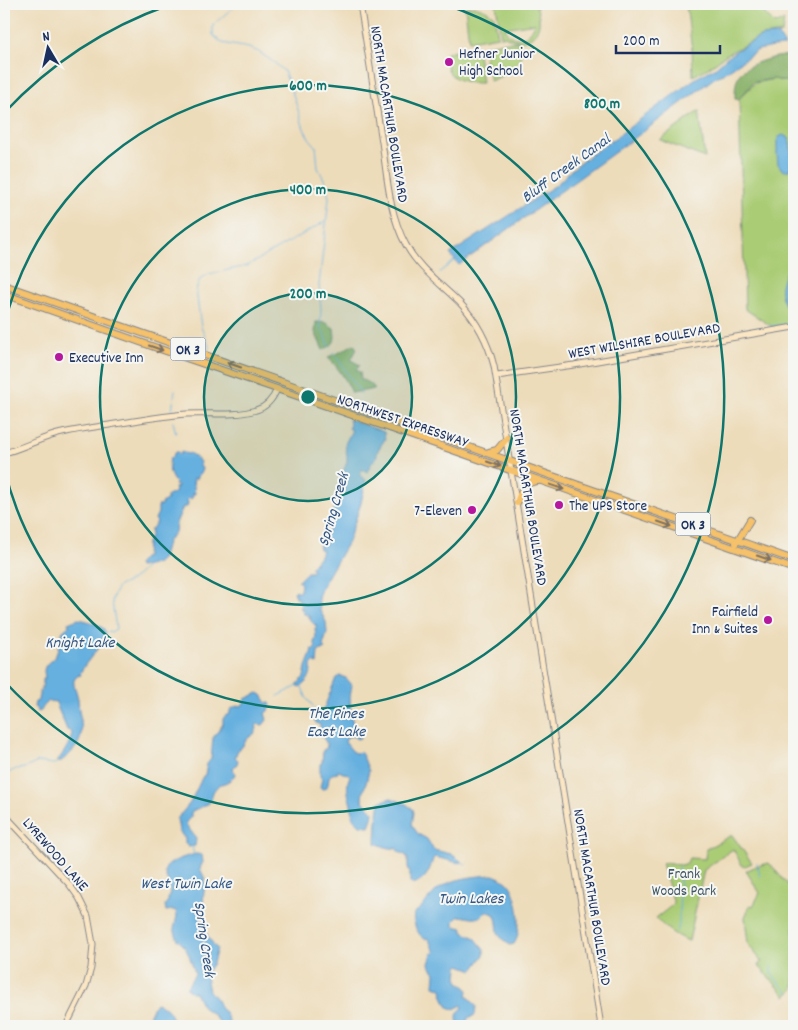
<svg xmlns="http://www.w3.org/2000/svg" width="798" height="1030" viewBox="0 0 798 1030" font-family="Dekko,sans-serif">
  <rect width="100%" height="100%" fill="#f6f6f2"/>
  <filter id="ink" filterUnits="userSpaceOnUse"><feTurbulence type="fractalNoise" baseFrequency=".02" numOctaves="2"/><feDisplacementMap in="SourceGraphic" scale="10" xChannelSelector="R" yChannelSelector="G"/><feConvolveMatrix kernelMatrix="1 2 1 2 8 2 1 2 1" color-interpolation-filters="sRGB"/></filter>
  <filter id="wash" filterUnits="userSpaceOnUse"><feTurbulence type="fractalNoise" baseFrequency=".0096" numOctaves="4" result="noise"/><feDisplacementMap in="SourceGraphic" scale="20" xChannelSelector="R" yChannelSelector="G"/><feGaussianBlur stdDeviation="1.12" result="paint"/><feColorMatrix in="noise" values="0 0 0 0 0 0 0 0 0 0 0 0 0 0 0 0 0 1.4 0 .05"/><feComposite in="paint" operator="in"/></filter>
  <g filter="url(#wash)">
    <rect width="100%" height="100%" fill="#eddcba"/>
    <g fill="#aacc75" stroke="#627e6a" fill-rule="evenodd">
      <path d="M496 4H536C537 10 540 17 539 24 536 41 517 45 505 36L501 37ZM535 23C530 40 513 44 504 28Z"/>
      <polygon points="686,4 763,4 765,14 775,24 784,21 782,33 762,36 727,54 708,68 693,76 692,50"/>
      <polygon points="475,6 486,10 494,16 498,36 469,41 465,7"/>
      <path d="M503 42H520C521 46 522 51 521 55 517 68 502 77 490 81L483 49 485 46Z"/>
      <path d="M477 47 482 83C472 83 453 82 448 70 446 65 447 58 446 53Z"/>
      <polygon points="774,79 794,83 794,325 774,328 745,309 739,99 755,83"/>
      <polygon points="699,111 705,158 660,140"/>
      <path d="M732 835 752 863 743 867 733 849 704 870 689 941C675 936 665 928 656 918L674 904 662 863 682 865 687 863 689 858 705 859 706 849Z"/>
      <polygon points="769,863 794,892 794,989 786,996 758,965 762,962 748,944 745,917 750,905 753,906 760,893 746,871 756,866"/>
    </g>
    <g fill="#87b066" stroke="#517062">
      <path d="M794 55V83L773 79 754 82 739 99 735 98C735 91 735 82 739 75 748 62 780 55 794 55Z"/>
      <path d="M316 322 327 323 334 328C336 342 335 344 323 350L315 332Z"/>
      <path d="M354 344 357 349 351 360 360 365 356 370 360 372 361 379 372 385 375 389 352 393C346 379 338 368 328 357L340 352Z"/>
    </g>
    <g fill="#66b0df" stroke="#40709e">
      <polygon points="778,35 785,46 773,47 758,50 723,74 717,76 647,129 459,265 450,254 556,185 571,170 589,156 615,138 696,78 715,68 727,57 742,47 762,36"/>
      <path d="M783 135 789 138C791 148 794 162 789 170L783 171 778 164 777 154V141L779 137Z"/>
      <path d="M794 252V274L793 279 794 281V308L785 305C773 282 790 273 794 252Z"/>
      <path d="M349 419 384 432 385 439 378 450 376 458 371 464 367 472 362 469 360 473V476L366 480 361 503 348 542 322 586 318 597 320 610 326 622 327 633 323 646 325 648 318 652 317 664H316L315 662H314L311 665C312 674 308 683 299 687L297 685 304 677 306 667 312 651 311 649 314 650 316 646 314 642 316 638 315 628 317 627 310 620 311 618V617H308L309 615 304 614 303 612 304 610 301 609V604L298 601 300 599 299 598 297 599 294 592 296 590 298 592 300 591 301 584 298 581 307 572H311L313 571 311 567 320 556 322 550 319 549 318 545H322L326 544V541L324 537C332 529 330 515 335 506L343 486V484L338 483 344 481 342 475 347 462V455L345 444 352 430 348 428 350 425Z"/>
      <path d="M175 452H178L179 454H181V452L188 454 189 453C193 455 197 458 200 462V466L202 468 201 473 199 474 196 479 194 478 193 484 194 486 195 494 192 493 193 497 191 499 189 498 187 500 188 503 187 507H183L176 523 175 532 167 542 163 558 158 563 148 566 139 567 138 564 143 558 146 557 147 543 151 534 150 531 157 522 155 519 158 513V506L162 505 161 503 167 500V496L176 492 175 488 178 487 177 485H175L176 483C169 477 168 466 170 458L172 457Z"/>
      <path d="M78 619C86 620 97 624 104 629L106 636C99 649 87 660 80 673L81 675 77 676 74 680C73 686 76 689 77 695 79 700 78 706 79 711 85 737 81 746 60 762H58V760C63 754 72 741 72 732L67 730C64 721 58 711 56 702L49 701 43 707 41 711 38 712 37 709 34 707 35 702 38 701C38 693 44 687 43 679H45C45 675 43 671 45 667 47 662 53 660 56 655 59 647 59 638 63 631 63 631 68 627 69 626L68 623Z"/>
      <path d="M340 676 346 678 352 685C348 701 351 720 356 735L360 736V738L357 739 353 736 347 737 345 742 354 753H357L360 752C364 756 366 765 369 771 368 775 367 779 366 783 361 799 359 799 373 811L372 818 369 826 360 825 353 818C353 803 343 790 350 776L349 774 343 773 339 771 337 772 338 773 332 774 329 777C328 782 329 789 322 789L320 787 322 779 320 776V764L322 763 323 750 327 748 326 742 321 735 320 725 316 723 312 715 324 708 336 678Z"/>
      <path d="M258 693 262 695 267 703H270L271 705 269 710 265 713 267 720 263 725 258 724 256 726 257 728 255 733 247 739 242 747 238 750 235 757 238 760 237 764 233 768 235 775C233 777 231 779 229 781 224 784 220 783 215 789 212 792 212 799 208 803 203 808 196 808 191 812V817L186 822 187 826 196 838 195 846 188 847 185 843V839L179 831 177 819 190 803 203 776 205 775 207 764 211 759 213 738 223 724V719L225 716 230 714V710L234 707 243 705 245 699Z"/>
      <path d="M391 798 406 804 413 809 414 813 412 825 418 834 427 839 434 850 451 854 461 861 460 863 435 857 433 859C429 872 426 881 412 884L410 882V873L408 867V858L405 855 399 852 396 848C389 849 382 846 376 843L377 821 380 802Z"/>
      <path d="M196 854 202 855 203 862 200 868C201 872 204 875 205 880 206 884 204 888 204 892 202 902 206 912 200 921L204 930 215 947 217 948 213 963 206 974 207 982 209 991 217 1000 221 1009 225 1012 231 1026H222L213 1014 206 1010 201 1004 195 992H192L187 989V987L195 974 194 970 189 955 184 946 178 940 174 929 177 916 176 911 173 910 166 911 165 905 168 901C168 897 170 894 170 890 170 884 167 880 165 874 162 862 188 856 196 854Z"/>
      <path d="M493 875C498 877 504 879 508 883 519 895 523 931 514 944L510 945C492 932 501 932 495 915 483 907 486 917 476 918 471 919 465 916 459 916L454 921V926L463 928V932L475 938 484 949V955L473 970 460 965 458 967 457 978 460 984 466 987 468 991 467 995 476 1006 475 1015 468 1018 467 1020 473 1026H467L466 1022 460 1024 458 1023C456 1016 457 1012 463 1008L462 1005 454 1009 448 1007 442 994 443 992 441 988 434 986 435 973 429 964 432 954 435 952C431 947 431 942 428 938L425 939C417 934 412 923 414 913 423 908 428 898 436 891 449 878 477 876 493 875Z"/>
      <path d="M156 1003C168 1006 172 1015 175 1026H147C148 1018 151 1010 156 1003Z"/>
    </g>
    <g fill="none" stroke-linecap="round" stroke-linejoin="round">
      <g stroke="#66b0df" stroke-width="1">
        <polyline points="237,4 214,24 213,26 213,35 222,43 249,48 259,52 276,64 284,71 294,97 304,129 309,138 316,146 318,168 325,181 329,198 319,285 321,309 320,326 330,347"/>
        <polyline points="440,272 455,260"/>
        <polyline points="770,326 794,323"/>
        <polyline points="743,330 761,328"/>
        <polyline points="208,351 209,346 201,327 196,290 200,279 209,274 247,266 326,221"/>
        <polyline points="333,352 361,393"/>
        <polyline points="172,410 175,390"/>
        <polyline points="173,422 176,433"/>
        <polyline points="106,632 111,632 116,629 112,601 114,594 119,586 132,580 147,566"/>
        <polyline points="301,685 307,699 319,713"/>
        <polyline points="278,696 300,685"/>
        <polyline points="4,775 16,769 25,768 38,762 53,764 57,763 58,762"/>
        <polyline points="192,845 194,856"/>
        <polyline points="461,862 466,864"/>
        <polyline points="757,863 760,877"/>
        <polyline points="677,931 679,925 680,882 678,867"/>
        <polyline points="772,966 771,972 771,973 778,982 788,992"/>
      </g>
    </g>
  </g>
  <g filter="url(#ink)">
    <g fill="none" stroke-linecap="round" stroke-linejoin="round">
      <defs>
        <g id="secondary">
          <path d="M360 4C367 50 375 96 382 142 387 176 389 214 406 245 419 269 441 284 460 303 477 321 488 342 494 366L601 1026"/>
          <polyline points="497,376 574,365 794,327"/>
          <path d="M4 453C24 448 42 437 62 433 79 429 97 427 115 424 135 421 156 417 176 415 203 411 230 418 256 410 267 407 273 399 277 389"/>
          <polyline points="4,814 69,884 79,898 88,916 93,944 91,968 86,986 66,1026"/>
        </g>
        <g id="highway">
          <polyline points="4,285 794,560"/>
          <polyline points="4,294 157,348 306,399 794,569"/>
          <polyline points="489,452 497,450 507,438"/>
          <path d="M517 503C521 491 524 482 538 481"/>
          <polyline points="736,543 750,520"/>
        </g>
      </defs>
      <use href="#secondary" stroke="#84868c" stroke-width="7"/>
      <use href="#highway" stroke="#84868c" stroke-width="8"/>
      <use href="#secondary" stroke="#fbe6c4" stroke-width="5"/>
      <use href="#highway" stroke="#f5c16b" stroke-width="6"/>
    </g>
    <defs><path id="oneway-shaft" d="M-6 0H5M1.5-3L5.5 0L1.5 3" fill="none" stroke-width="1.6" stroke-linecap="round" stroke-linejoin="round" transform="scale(1.25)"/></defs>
    <g stroke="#7d7164">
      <use href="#oneway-shaft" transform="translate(156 348) rotate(19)"/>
      <use href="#oneway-shaft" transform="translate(234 365) rotate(-161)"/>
      <use href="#oneway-shaft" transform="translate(494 464) rotate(19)"/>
      <use href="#oneway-shaft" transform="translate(557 487) rotate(19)"/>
      <use href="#oneway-shaft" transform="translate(665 524) rotate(19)"/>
      <use href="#oneway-shaft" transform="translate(764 558) rotate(19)"/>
    </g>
  </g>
  <circle cx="308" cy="397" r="104" fill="#0f766e" fill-opacity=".12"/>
  <g fill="none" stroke="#0f766e" stroke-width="2.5">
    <circle cx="308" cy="397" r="104"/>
    <circle cx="308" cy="397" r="208"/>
    <path d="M4 327A312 312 0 1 1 4 467"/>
    <path d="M4 113A416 416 0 0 1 169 5M447 5A416 416 0 1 1 4 681"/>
  </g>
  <g fill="#b5179e" stroke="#f6f6f2" stroke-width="2">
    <circle cx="449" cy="62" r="5"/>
    <circle cx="59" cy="357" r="5"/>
    <circle cx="559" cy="505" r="5"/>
    <circle cx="472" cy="510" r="5"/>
    <circle cx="768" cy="620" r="5"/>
  </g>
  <g text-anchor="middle" stroke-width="4" stroke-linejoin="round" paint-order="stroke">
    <g fill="#f6f6f2" stroke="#5d6b8a" stroke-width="1">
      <rect x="170.5" y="337.5" width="35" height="23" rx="4"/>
      <rect x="675.5" y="512.5" width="35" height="23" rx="4"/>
    </g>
    <g font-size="14" font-weight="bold" fill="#1b2f5e">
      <text x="188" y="354">OK 3</text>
      <text x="693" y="529">OK 3</text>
    </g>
    <g font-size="15" fill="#1b2f5e" stroke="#f6f6f2" text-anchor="start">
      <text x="459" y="58">Hefner Junior<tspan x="459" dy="17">High School</tspan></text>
      <text x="69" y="362">Executive Inn</text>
      <text x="569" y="510">The UPS Store</text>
      <text x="462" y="515" text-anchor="end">7-Eleven</text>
      <text x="758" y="616" text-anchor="end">Fairfield<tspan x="758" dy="17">Inn &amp; Suites</tspan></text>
    </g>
    <g font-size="15" fill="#1b2f5e" stroke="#f6f6f2">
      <text transform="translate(390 114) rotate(81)" y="5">NORTH MACARTHUR BOULEVARD</text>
      <text transform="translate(644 340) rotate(-10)" y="5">WEST WILSHIRE BOULEVARD</text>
      <text transform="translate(403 420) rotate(19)" y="5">NORTHWEST EXPRESSWAY</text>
      <text transform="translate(529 497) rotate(81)" y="5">NORTH MACARTHUR BOULEVARD</text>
      <text transform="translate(56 854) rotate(49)" y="5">LYREWOOD LANE</text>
      <text transform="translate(593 897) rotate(81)" y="5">NORTH MACARTHUR BOULEVARD</text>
    </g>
    <g font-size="15" fill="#3f5664" stroke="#f6f6f2">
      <text x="684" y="878">Frank<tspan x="684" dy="17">Woods Park</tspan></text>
    </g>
    <g font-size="16" font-style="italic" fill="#325685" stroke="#f6f6f2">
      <text transform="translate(565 167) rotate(-36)" y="6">Bluff Creek Canal</text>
      <text transform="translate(332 509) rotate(-74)" y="6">Spring Creek</text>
      <text x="80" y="647">Knight Lake</text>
      <text x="336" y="718">The Pines<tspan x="336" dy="18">East Lake</tspan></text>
      <text x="186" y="888">West Twin Lake</text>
      <text x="471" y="903">Twin Lakes</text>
      <text transform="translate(206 939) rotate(82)" y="6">Spring Creek</text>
    </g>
  </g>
  <circle cx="308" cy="397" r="8" fill="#0f766e" stroke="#f6f6f2" stroke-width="2.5"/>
  <g font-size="15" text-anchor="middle" font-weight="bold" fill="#0f766e" stroke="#f6f6f2" stroke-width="4" stroke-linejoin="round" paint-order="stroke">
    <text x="308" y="90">600 m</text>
    <text x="602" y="108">800 m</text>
    <text x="308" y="194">400 m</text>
    <text x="308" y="298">200 m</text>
  </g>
  <rect width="798" height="1030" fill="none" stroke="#f6f6f2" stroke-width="20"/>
  <g transform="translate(48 48) rotate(351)" stroke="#f6f6f2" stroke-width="4" paint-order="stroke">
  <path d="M0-4L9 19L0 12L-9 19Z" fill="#1b2f5e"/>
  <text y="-8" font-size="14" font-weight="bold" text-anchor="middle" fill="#1b2f5e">N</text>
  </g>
  <path d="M616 45v8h104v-8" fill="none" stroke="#1b2f5e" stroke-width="2.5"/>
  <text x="623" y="45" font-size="15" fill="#1b2f5e" stroke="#f6f6f2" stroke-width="4" paint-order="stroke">200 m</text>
</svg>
